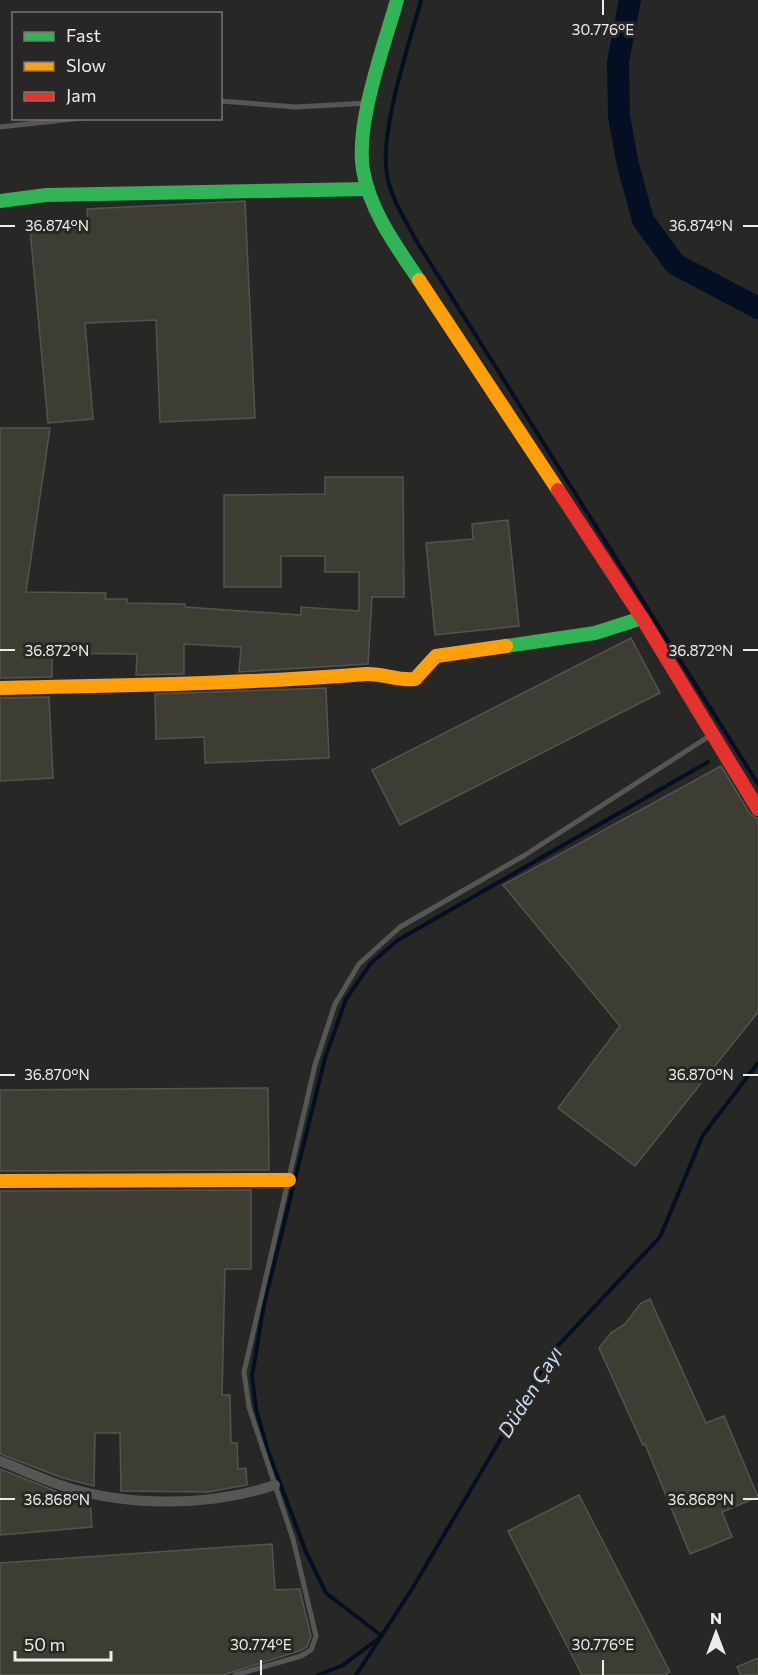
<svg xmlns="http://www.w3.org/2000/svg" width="758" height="1675" viewBox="0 0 758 1675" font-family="Commissioner,sans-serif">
  <rect width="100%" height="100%" fill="#272726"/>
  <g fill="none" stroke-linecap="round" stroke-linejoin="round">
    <g stroke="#040f23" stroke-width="4">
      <path d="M421 0C409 45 379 132 387 175 391 199 406 221 417 242L758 784"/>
      <polyline points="318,1675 343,1665 382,1636 326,1593 306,1552 268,1451 256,1409 252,1376 264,1305 325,1058 346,999 371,963 398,940 708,762"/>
      <polyline points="356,1675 412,1589 552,1352 660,1237 703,1135 758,1063"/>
    </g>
    <polyline stroke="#040f23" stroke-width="22" points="630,0 618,62 619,116 628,165 643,220 675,264 758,308"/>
  </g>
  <g fill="#3e3d33" stroke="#545352" stroke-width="1.5">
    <polygon points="245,201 255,418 160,422 156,320 85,323 93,419 48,423 30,229 88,224 87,209"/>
    <polygon points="0,428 50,428 26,592 106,593 105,599 127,599 127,603 185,604 185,607 301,615 301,607 359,611 359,572 325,572 325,556 281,556 281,587 224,587 224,495 325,494 325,477 403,477 404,597 372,597 368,664 239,672 241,647 184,644 184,674 136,675 137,654 52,653 52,677 0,678"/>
    <polygon points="508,520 519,626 435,635 426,543 473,539 472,524"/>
    <polygon points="631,638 660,693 400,825 372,770"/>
    <polygon points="326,688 329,758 205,763 204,737 156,739 155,694"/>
    <polygon points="49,697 53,778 0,781 0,698"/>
    <polygon points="721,766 750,814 758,819 758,1012 635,1166 558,1108 620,1026 503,885"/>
    <polygon points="268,1088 269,1170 0,1171 0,1090"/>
    <polygon points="251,1190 251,1269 225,1269 222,1395 230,1395 231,1443 237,1443 238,1469 246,1468 247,1485 208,1492 121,1491 120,1433 95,1433 94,1486 63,1478 0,1454 0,1191"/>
    <polygon points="650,1299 706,1423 724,1416 758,1497 722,1512 732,1537 690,1554 645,1444 643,1445 599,1348 611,1333 625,1324 641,1303"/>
    <polygon points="0,1469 58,1492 90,1501 92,1527 0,1535"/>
    <polygon points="579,1495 670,1672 664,1675 582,1675 508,1531"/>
    <polygon points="272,1544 275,1590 300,1589 300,1591 311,1636 307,1647 299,1651 223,1675 0,1675 0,1563"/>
    <polygon points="758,1658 758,1675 741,1675 737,1667"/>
  </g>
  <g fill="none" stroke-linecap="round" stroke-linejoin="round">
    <g stroke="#565655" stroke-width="5">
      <polyline points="220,101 296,107 368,103"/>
      <polyline points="0,127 82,118"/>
      <polyline points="235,1675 301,1656 311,1650 316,1636 293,1539 249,1407 244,1372 315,1065 335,1004 359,964 400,927 525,855 711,735"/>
    </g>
    <path stroke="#565655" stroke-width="10" d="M0 1461C23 1470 46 1481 69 1488 133 1507 211 1506 275 1485"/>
    <g stroke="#30b455" stroke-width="14">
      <path d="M397 0C384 46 355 124 363 170 370 211 396 246 419 280"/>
      <polyline points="0,201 46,195 368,189"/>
      <polyline points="506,646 595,633 642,618"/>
    </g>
    <g stroke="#ff9f0a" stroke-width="14">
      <polyline points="419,280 558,490"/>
      <path d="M0 688C122 685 244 684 366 674 383 673 397 681 415 679L436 656 506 646"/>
      <polyline points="0,1181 289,1180"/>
    </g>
    <polyline stroke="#e5322d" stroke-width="14" points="558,490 642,618 758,809"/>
  </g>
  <path fill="none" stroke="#edeceb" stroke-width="2" d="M603 0V15M0 226H15M743 226H758M0 650H15M743 650H758M0 1075H15M743 1075H758M0 1499H15M743 1499H758M261 1660V1675M603 1660V1675"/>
  <g text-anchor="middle" stroke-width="6" stroke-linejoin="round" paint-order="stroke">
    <g font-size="20" font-style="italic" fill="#c9dff6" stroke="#282725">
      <text transform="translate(530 1392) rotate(-58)" y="7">Düden Çayı</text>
    </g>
  </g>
  <g font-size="15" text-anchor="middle" fill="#edeceb" stroke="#282725" stroke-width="6" stroke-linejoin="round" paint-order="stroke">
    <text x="603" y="35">30.776°E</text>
    <text x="57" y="231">36.874°N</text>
    <text x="701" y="231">36.874°N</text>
    <text x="57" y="656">36.872°N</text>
    <text x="701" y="656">36.872°N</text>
    <text x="57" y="1080">36.870°N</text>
    <text x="701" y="1080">36.870°N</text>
    <text x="57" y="1505">36.868°N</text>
    <text x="701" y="1505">36.868°N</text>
    <text x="261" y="1650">30.774°E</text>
    <text x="603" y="1650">30.776°E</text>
  </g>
  <rect x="12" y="12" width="210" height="108" fill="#282725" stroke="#777674" stroke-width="1.5"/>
  <rect x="24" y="32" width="30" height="9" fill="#30b455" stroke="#777674" stroke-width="1.5"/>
  <text x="66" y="42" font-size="18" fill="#edeceb">Fast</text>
  <rect x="24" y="62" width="30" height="9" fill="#ff9f0a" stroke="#777674" stroke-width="1.5"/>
  <text x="66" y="72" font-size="18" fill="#edeceb">Slow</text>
  <rect x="24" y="92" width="30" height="9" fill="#e5322d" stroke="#777674" stroke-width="1.5"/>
  <text x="66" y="102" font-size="18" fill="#edeceb">Jam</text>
  <g transform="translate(716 1633)" stroke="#282725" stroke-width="4.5" paint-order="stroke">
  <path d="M0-4.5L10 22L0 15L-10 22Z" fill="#edeceb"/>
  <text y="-9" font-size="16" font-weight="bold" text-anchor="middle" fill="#edeceb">N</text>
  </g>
  <path d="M15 1651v9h96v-9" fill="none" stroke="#edeceb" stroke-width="3"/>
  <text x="24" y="1651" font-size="18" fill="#edeceb" stroke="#282725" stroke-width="4.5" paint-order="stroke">50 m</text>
</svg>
